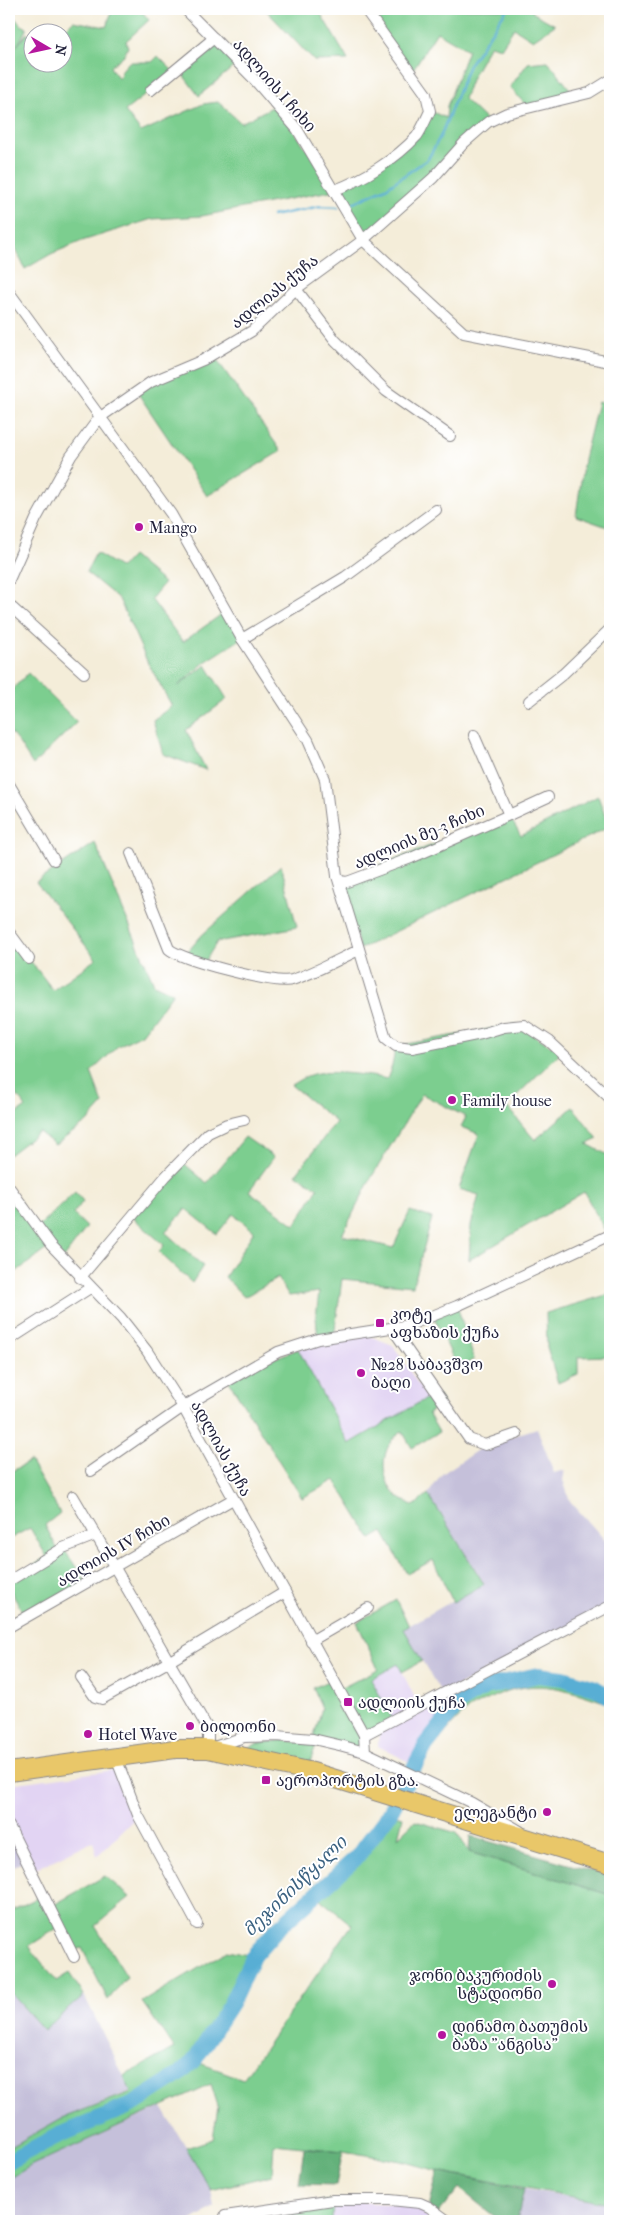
<svg xmlns="http://www.w3.org/2000/svg" width="619" height="2230" viewBox="0 0 619 2230" font-family="'IM FELL French Canon','Noto Serif Georgian',serif">
  <rect width="100%" height="100%" fill="#fff"/>
  <filter id="ink" filterUnits="userSpaceOnUse"><feTurbulence type="fractalNoise" baseFrequency=".02" numOctaves="2"/><feDisplacementMap in="SourceGraphic" scale="10" xChannelSelector="R" yChannelSelector="G"/><feConvolveMatrix kernelMatrix="1 2 1 2 8 2 1 2 1" color-interpolation-filters="sRGB"/></filter>
  <filter id="wash" filterUnits="userSpaceOnUse"><feTurbulence type="fractalNoise" baseFrequency=".0096" numOctaves="4" result="noise"/><feDisplacementMap in="SourceGraphic" scale="20" xChannelSelector="R" yChannelSelector="G"/><feGaussianBlur stdDeviation="1.12" result="paint"/><feColorMatrix in="noise" values="0 0 0 0 0 0 0 0 0 0 0 0 0 0 0 0 0 1.4 0 .05"/><feComposite in="paint" operator="in"/></filter>
  <g filter="url(#wash)">
    <rect width="100%" height="100%" fill="#f4edd9"/>
    <g fill="#e2d4f3">
      <polygon points="367,1335 393,1345 427,1398 349,1444 298,1349 322,1341"/>
      <polygon points="398,1664 419,1706 393,1720 371,1679"/>
      <polygon points="453,1690 459,1703 426,1745 415,1765 378,1746 379,1731"/>
      <polygon points="115,1770 138,1815 97,1856 93,1841 31,1871 9,1826 9,1784"/>
      <polygon points="333,2200 429,2207 427,2221 332,2221"/>
    </g>
    <g fill="#c5c0da">
      <polygon points="537,1428 554,1473 565,1470 563,1480 570,1501 610,1546 610,1606 442,1694 403,1629 484,1583 428,1494 442,1474 485,1445"/>
      <polygon points="9,1826 26,1860 9,1869"/>
      <polygon points="9,1991 44,2030 84,1995 131,2091 60,2119 9,2148"/>
      <polygon points="162,2107 211,2190 214,2207 190,2221 9,2221 9,2179 32,2165"/>
      <polygon points="524,2189 610,2204 610,2221 493,2221 495,2217 517,2221"/>
    </g>
    <g fill="#7bce8f" stroke="#4e7865">
      <polygon points="113,9 140,9 149,20 126,41 128,47 124,55 110,67 119,79 122,70 129,62 152,62 158,56 174,72 125,111 141,132 203,104 218,102 241,123 276,105 335,190 350,184 418,135 430,111 446,118 447,106 468,50 437,32 410,74 369,15 373,9 533,9 532,12 555,25 533,40 514,28 501,48 490,45 472,77 464,99 488,122 363,239 335,190 202,216 152,219 82,241 51,254 25,269 9,234 9,11 20,24 27,28 17,46 27,33 32,40 32,62 62,62 62,32 73,21 106,27"/>
      <polygon points="265,9 318,9 348,60 314,61"/>
      <polygon points="214,38 238,63 199,96 178,68"/>
      <polygon points="548,61 576,97 529,109 510,87 528,63"/>
      <polygon points="213,354 281,451 207,496 137,392"/>
      <polygon points="598,402 610,406 610,528 576,516 584,459"/>
      <polygon points="96,553 121,568 132,556 164,583 151,599 183,642 226,611 241,639 205,662 178,686 206,665 227,699 186,730 206,770 163,754 153,720 172,706 147,661 119,599 86,572"/>
      <polygon points="28,673 77,722 33,765 19,743 9,731 9,693"/>
      <polygon points="598,796 609,827 360,949 340,880 509,816 521,836"/>
      <polygon points="95,843 154,984 173,993 142,1034 118,1046 91,1072 103,1104 87,1122 55,1145 39,1132 9,1155 9,1119 26,1107 9,1085 9,940 29,959 53,990 96,959 36,882"/>
      <polygon points="281,865 297,927 217,942 204,963 183,957 202,935"/>
      <path d="M516 1024 561 1052 506 1106 535 1140 573 1107 598 1139 587 1144 610 1156V1178L608 1180 610 1186V1235L608 1236 584 1192 469 1260 471 1225 479 1195 459 1189 479 1134 461 1127 466 1117 422 1094 371 1178 342 1235 393 1248 410 1211 432 1218 413 1286 342 1279 334 1337 318 1339 316 1317 319 1292 289 1296 278 1278 244 1297 225 1277 254 1231 233 1214 217 1234 186 1209 165 1232 203 1266 192 1283 159 1252 164 1245 132 1217 181 1161 207 1183 245 1137 274 1157 249 1191 295 1225 318 1188 296 1174 336 1122 291 1085C298 1081 305 1076 313 1074 328 1070 371 1075 387 1079L392 1066 396 1046Z"/>
      <polygon points="9,1187 38,1227 75,1192 83,1201 73,1214 87,1227 63,1259 51,1246 9,1277"/>
      <polygon points="610,1294 610,1356 578,1357 578,1374 558,1383 547,1347 546,1313"/>
      <polygon points="457,1306 474,1359 458,1369 433,1315"/>
      <path d="M298 1349 349 1444 427 1398 438 1395 443 1403 428 1413 439 1432 412 1448 402 1431C380 1445 378 1478 397 1496 401 1500 409 1503 414 1506L428 1494 484 1584 453 1602 433 1560 407 1574 383 1532 371 1539 335 1480 302 1498 229 1381 270 1360Z"/>
      <polygon points="30,1461 60,1513 45,1525 58,1550 63,1548 87,1583 26,1618 9,1588 9,1581 47,1557 30,1528 9,1539 9,1473"/>
      <polygon points="396,1600 409,1626 404,1629 422,1661 402,1672 398,1664 371,1679 393,1720 364,1735 365,1752 313,1739 322,1708 313,1688 332,1679 338,1690 378,1669 357,1622"/>
      <path d="M538 1675C564 1678 588 1683 610 1697V1704C563 1688 532 1675 485 1701 478 1704 470 1707 465 1712 446 1728 435 1750 415 1765 431 1736 454 1700 485 1686 502 1680 521 1678 538 1675Z"/>
      <polygon points="283,1740 316,1745 309,1765 243,1752 256,1744"/>
      <polygon points="389,1814 403,1817 398,1837 415,1821 457,1833 469,1852 610,1895 610,2204 438,2171 401,2161 343,2151 274,2144 272,2175 211,2190 186,2148 213,2139 218,2106 211,2084 32,2165 9,2179 9,2148 60,2119 131,2092 124,2076 174,2048 142,2002 227,1951 253,1956 231,2003 194,2061 243,2079 352,1925 315,1895 356,1858"/>
      <polygon points="105,1876 130,1897 95,1926 127,1977 108,2000 82,1948 72,1952 59,1927 29,1946 56,1981 69,1973 84,1995 44,2030 9,1991 9,1912 43,1895 50,1907"/>
      <polygon points="333,2200 332,2221 281,2221 280,2207"/>
    </g>
    <g fill="#64b17a" stroke="#436a5a">
      <polygon points="470,1836 610,1876 610,1895 469,1852"/>
      <polygon points="304,2148 343,2151 336,2185 299,2184"/>
      <polygon points="438,2171 524,2189 517,2221 495,2217 459,2188 438,2214 429,2207"/>
    </g>
    <g fill="none" stroke-linecap="round" stroke-linejoin="round">
      <g stroke="#58aed4" stroke-width="2.5">
        <polyline points="353,203 386,188 428,159 441,135 469,65 507,9"/>
        <polyline points="272,216 321,206 338,207"/>
      </g>
      <polyline stroke="#58aed4" stroke-width="16" points="9,2161 57,2136 134,2104 179,2075 194,2061 231,2003 253,1956 275,1931 356,1858 389,1814 426,1745 459,1703 485,1687 538,1675 563,1678 595,1688 610,1697"/>
    </g>
  </g>
  <g filter="url(#ink)">
    <g fill="none" stroke-linecap="round" stroke-linejoin="round">
      <defs>
        <g id="minor">
          <polyline points="185,9 252,77 297,129 363,240 464,333 610,362"/>
          <polyline points="151,90 214,38"/>
          <path d="M335 190C364 179 396 159 417 136 422 129 426 119 430 111L426 94 365 9"/>
          <polyline points="296,289 335,340 386,391 450,436"/>
          <polyline points="9,292 171,514 242,639 308,740 325,779 337,876 340,881 347,882 411,858 509,815 474,735"/>
          <polyline points="9,580 36,519 71,456 99,418 151,382 203,360 252,331 296,289 363,240 433,178 464,143 488,122 507,113 589,93 610,80"/>
          <polyline points="9,605 84,673"/>
          <polyline points="242,639 345,577 436,510"/>
          <polyline points="529,701 563,674 610,629"/>
          <polyline points="9,784 54,860"/>
          <polyline points="509,815 548,797"/>
          <path d="M131 853 169 949C181 960 276 985 292 980 315 973 337 960 359 950"/>
          <polyline points="337,876 386,1038 396,1046 412,1048 481,1034 504,1027 524,1025 549,1041 610,1098"/>
          <polyline points="9,932 29,959"/>
          <polyline points="9,1187 51,1245 121,1318 147,1351 183,1407 364,1735 365,1752"/>
          <polyline points="80,1278 166,1176 208,1133 227,1124 244,1120"/>
          <polyline points="392,1328 469,1439 485,1445 517,1434"/>
          <polyline points="9,1340 90,1288"/>
          <polyline points="91,1471 183,1407 278,1352 318,1339 410,1325 457,1306 610,1235"/>
          <polyline points="73,1496 96,1535"/>
          <polyline points="9,1581 63,1548 96,1535 208,1729 208,1749 244,1737 276,1736 313,1739 343,1746 365,1752 472,1803 520,1831"/>
          <polyline points="9,1627 233,1499"/>
          <polyline points="311,1641 368,1608"/>
          <polyline points="81,1677 95,1697 102,1699 170,1661 285,1592"/>
          <polyline points="364,1735 610,1606"/>
          <polyline points="118,1763 138,1815 197,1924"/>
          <polyline points="9,1826 74,1957"/>
          <polyline points="225,2216 333,2200 390,2200 420,2203 429,2207 448,2221"/>
        </g>
        <polyline id="trunk" points="9,1772 175,1749 208,1749 313,1772 610,1864"/>
      </defs>
      <use href="#minor" stroke="#8b888a" stroke-width="12"/>
      <use href="#trunk" stroke="#8b888a" stroke-width="20"/>
      <use href="#minor" stroke="#fff" stroke-width="10"/>
      <use href="#trunk" stroke="#e9c769" stroke-width="18"/>
    </g>
  </g>
  <g fill="#b5179e" stroke="#fff" stroke-width="2">
    <circle cx="139" cy="527" r="5"/>
    <circle cx="452" cy="1100" r="5"/>
    <rect x="375" y="1318" width="10" height="10" rx="2.5"/>
    <circle cx="361" cy="1373" r="5"/>
    <rect x="343" y="1697" width="10" height="10" rx="2.5"/>
    <circle cx="190" cy="1726" r="5"/>
    <circle cx="88" cy="1734" r="5"/>
    <rect x="261" y="1775" width="10" height="10" rx="2.5"/>
    <circle cx="547" cy="1812" r="5"/>
    <circle cx="552" cy="1984" r="5"/>
    <circle cx="442" cy="2035" r="5"/>
  </g>
  <g text-anchor="middle" stroke-width="4" stroke-linejoin="round" paint-order="stroke">
    <g font-size="16" fill="#22223b" stroke="#fff">
      <text transform="translate(275 85) rotate(49)" y="6">ადლიის I ჩიხი</text>
      <text transform="translate(274 291) rotate(-39)" y="6">ადლიას ქუჩა</text>
      <text transform="translate(419 836) rotate(-23)" y="6">ადლიის მე-3 ჩიხი</text>
      <text transform="translate(222 1448) rotate(61)" y="6">ადლიას ქუჩა</text>
      <text transform="translate(113 1550) rotate(-30)" y="6">ადლიის IV ჩიხი</text>
    </g>
    <g font-size="16" fill="#22223b" stroke="#fff" text-anchor="start">
      <text x="149" y="533">Mango</text>
      <text x="462" y="1106">Family house</text>
      <text x="390" y="1320">კოტე<tspan x="390" dy="18">აფხაზის ქუჩა</tspan></text>
      <text x="371" y="1370">№28 საბავშვო<tspan x="371" dy="18">ბაღი</tspan></text>
      <text x="358" y="1708">ადლიის ქუჩა</text>
      <text x="200" y="1732">ბილიონი</text>
      <text x="98" y="1740">Hotel Wave</text>
      <text x="276" y="1786">აეროპორტის გზა.</text>
      <text x="537" y="1818" text-anchor="end">ელეგანტი</text>
      <text x="542" y="1981" text-anchor="end">ჯონი ბაკურიძის<tspan x="542" dy="18">სტადიონი</tspan></text>
      <text x="452" y="2032">დინამო ბათუმის<tspan x="452" dy="18">ბაზა "ანგისა"</tspan></text>
    </g>
    <g font-size="18" font-style="italic" fill="#3a6180" stroke="#fff">
      <text transform="translate(295 1886) rotate(-44)" y="6">მეჯინისწყალი</text>
    </g>
  </g>
  <rect width="619" height="2230" fill="none" stroke="#fff" stroke-width="30"/>
  <g transform="translate(48 48) rotate(99)"><circle r="24" fill="#ffffff" stroke="#a7a7b1"/>
  <path d="M0-4L9 19L0 12L-9 19Z" fill="#b5179e"/>
  <text y="-8" font-size="14" font-weight="bold" text-anchor="middle" fill="#22223b">N</text>
  </g>
</svg>
